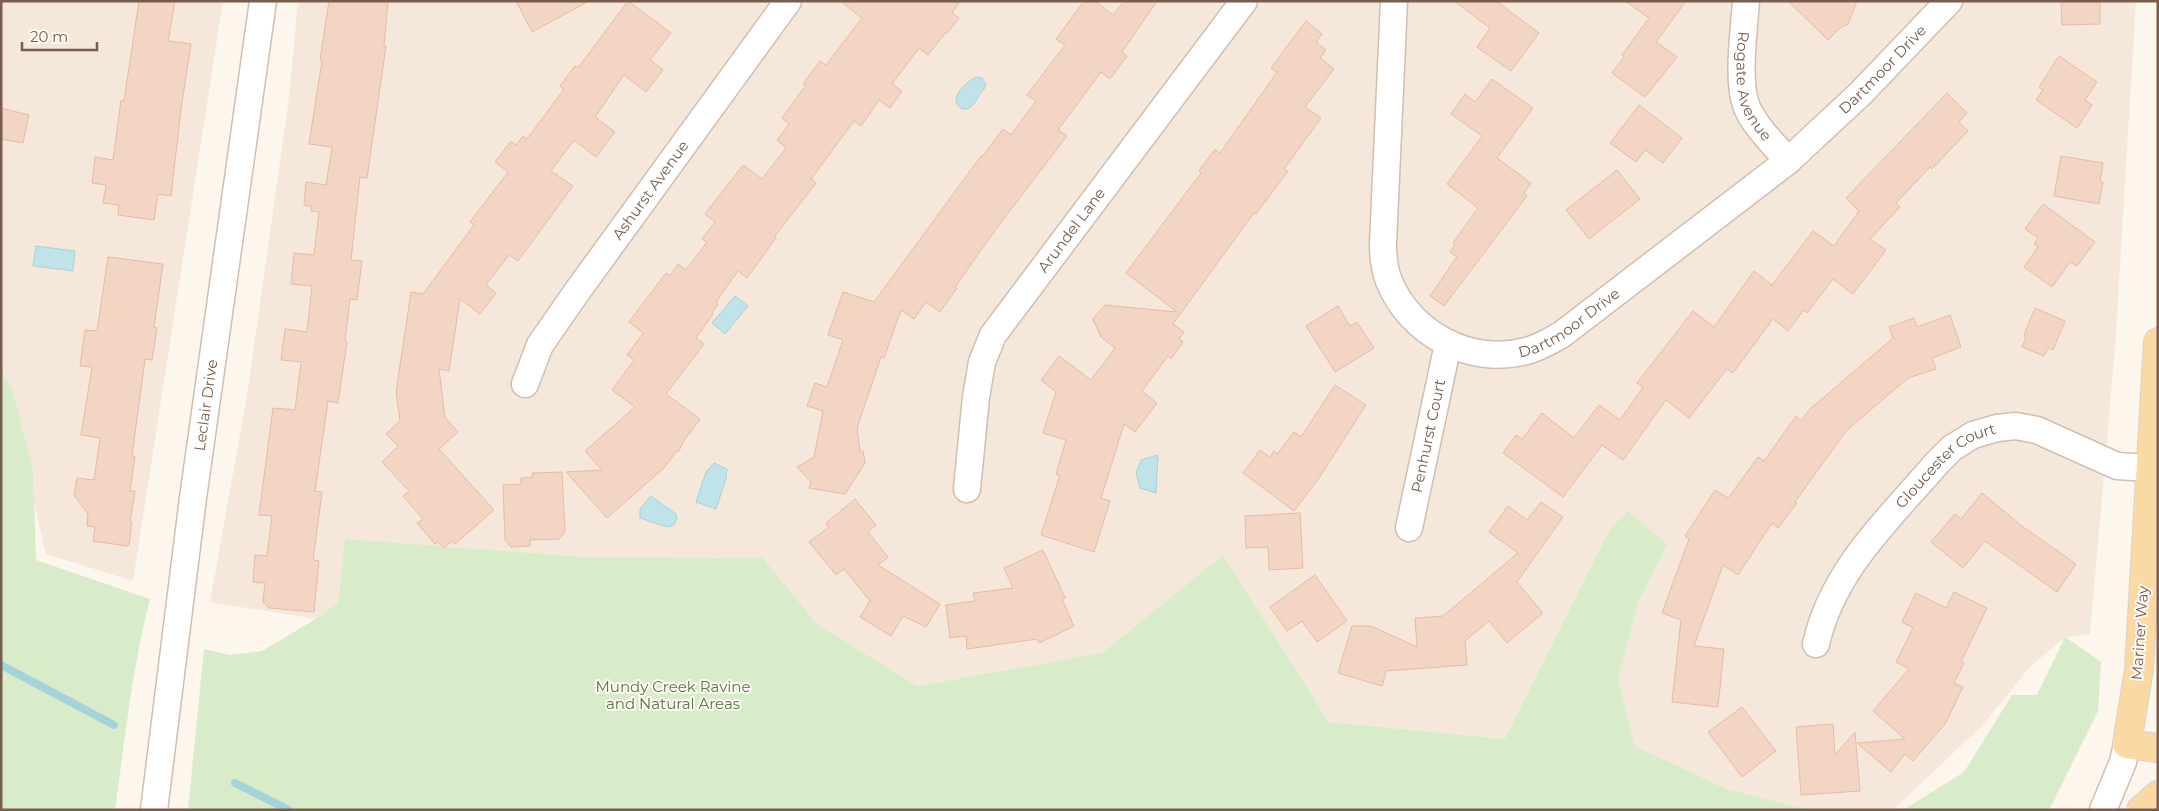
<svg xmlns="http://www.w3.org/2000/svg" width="2159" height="811" viewBox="0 0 2159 811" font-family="Montserrat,sans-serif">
  <rect width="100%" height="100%" fill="#fdf6ec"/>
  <g fill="#f5e8da">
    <polygon points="1,1 223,1 133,581 46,554 34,503 33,469 25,437 12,388 1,371"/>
    <polygon points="298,1 2136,1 2115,349 2090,634 2065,637 2030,667 1983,725 1893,810 1809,810 1726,790 1635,746 1618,678 1639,601 1667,545 1610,529 1506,739 1329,722 1223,555 1102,653 917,686 817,624 763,558 585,557 345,540 338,602 316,619 210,602 248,389 289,97"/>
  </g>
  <g fill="#d8ecc9">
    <path d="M1 371 12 388 33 469 36 560 150 599C132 668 125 739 115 810H1Z"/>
    <polygon points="1628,511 1667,545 1639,601 1618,678 1635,746 1726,789 1809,810 188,810 204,649 229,655 262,651 316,619 338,602 345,539 585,557 763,558 817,624 917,686 1102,653 1223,555 1329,722 1505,739 1610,529"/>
    <polygon points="2065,637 2101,662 2098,711 2049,810 1903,810 1964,772 2012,695 2037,695"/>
  </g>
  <g fill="#bfe3e8" stroke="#a5d3da">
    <path d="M976 77 982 78C990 89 981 90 977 99 972 109 963 114 956 103 956 90 966 83 976 77Z"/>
    <polygon points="36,246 75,251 73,271 33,266"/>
    <polygon points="735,296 748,306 725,334 712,323"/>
    <polygon points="1158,455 1156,493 1140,488 1136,473 1141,460"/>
    <polygon points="714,463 727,469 726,479 716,509 696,502 706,472"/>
    <polygon points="651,496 676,514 677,518 674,525 667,527 640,518 640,509"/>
  </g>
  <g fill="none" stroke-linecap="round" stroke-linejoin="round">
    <g stroke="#a5d3da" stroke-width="8">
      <polyline points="1,665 114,725"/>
      <polyline points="235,783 289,810"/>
    </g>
  </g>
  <g fill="#f3d5c3" stroke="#e6bba3">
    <polygon points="139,1 175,1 168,41 191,44 181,109 171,196 158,194 154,220 118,215 119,205 103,203 106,185 92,183 95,157 113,160 121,100 124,101"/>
    <polygon points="329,1 388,1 384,46 386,46 367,178 360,177 351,260 362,261 357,300 350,299 345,341 347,342 338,403 328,401 315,491 322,492 313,560 319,561 314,612 269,608 263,602 265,583 253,582 255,555 267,556 272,516 259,515 273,408 295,410 301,362 281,360 285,329 307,332 312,286 291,284 294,253 314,255 319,212 311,211 312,207 304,205 306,182 326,185 332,147 309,144 322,61 320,60"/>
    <polygon points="516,1 589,1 532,32"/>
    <polygon points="628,1 671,33 650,60 663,70 646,92 624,75 595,117 615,132 596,157 574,140 551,171 573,186 518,261 509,255 486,285 496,293 480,314 460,299 449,371 439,369 445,417 458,432 439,449 494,510 455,544 452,541 444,548 438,542 435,544 417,523 423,519 403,496 409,491 382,462 398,446 386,434 400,421 396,392 411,292 423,294 474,225 470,222 508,172 495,162 511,141 516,145 523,136 527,139 564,89 560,86 575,66 578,68"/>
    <polygon points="840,1 960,1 952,13 959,18 947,33 946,32 928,55 919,48 892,84 902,91 890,108 879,100 861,126 854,121 811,179 816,183 775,236 776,238 747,278 738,271 716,302 718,304 712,313 713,314 696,338 704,344 666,394 700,419 683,442 679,451 676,452 664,468 607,518 566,472 602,470 585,451 635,407 612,390 634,360 627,355 643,333 629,322 666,273 670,276 678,264 686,270 707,242 702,239 715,222 705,214 743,165 762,179 786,148 777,140 789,124 782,118 806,85 803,84 820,61 826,65 862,18"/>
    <polygon points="1084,1 1095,1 1113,15 1124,1 1157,1 1122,52 1127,56 1110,79 1101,72 1058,130 1067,136 996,229 955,287 957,288 940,312 926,302 914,319 901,310 884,358 881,357 857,428 860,451 863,451 865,463 845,494 809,488 811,482 797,467 814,457 823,411 807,406 815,383 827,387 843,340 828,335 843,292 874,302 981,156 982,157 1003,129 1011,135 1036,101 1027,95 1065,45 1056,39"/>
    <polygon points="1454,1 1496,1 1539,33 1511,71 1477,47 1490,28"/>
    <polygon points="1625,1 1686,1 1656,42 1677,57 1645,97 1612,73 1624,57 1622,55 1649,18"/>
    <polygon points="1788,1 1857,1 1848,24 1840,28 1828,40"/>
    <polygon points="2061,1 2100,1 2100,24 2062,25"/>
    <polygon points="1306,21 1322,34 1316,42 1326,50 1320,58 1334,69 1305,107 1321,118 1284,169 1288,171 1256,214 1254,213 1173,324 1184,332 1179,339 1183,342 1171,359 1168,356 1142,391 1157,403 1135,432 1124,424 1101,498 1110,501 1094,552 1041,535 1060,475 1056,474 1066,440 1043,433 1056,392 1041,380 1059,356 1091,380 1115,348 1101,337 1093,319 1105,305 1177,312 1126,273 1201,173 1199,171 1215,149 1220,153 1277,72 1271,68"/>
    <polygon points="2059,56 2097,82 2085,100 2092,105 2077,128 2036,100 2043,90 2039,87"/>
    <polygon points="1492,79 1533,108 1497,158 1531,183 1524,193 1527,196 1444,306 1430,296 1457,257 1450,252 1455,244 1453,243 1478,208 1447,184 1482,136 1451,114 1465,94 1475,102"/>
    <polygon points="1947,93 1967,113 1959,122 1968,131 1932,169 1930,167 1896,203 1900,207 1870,239 1886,250 1853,294 1833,279 1807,313 1804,310 1788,331 1773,319 1733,373 1727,369 1689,418 1666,400 1623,460 1602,445 1563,497 1503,453 1516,435 1522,439 1542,413 1574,438 1599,405 1620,420 1643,387 1637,383 1693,311 1714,327 1754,271 1772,285 1813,231 1834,246 1859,211 1846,198"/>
    <polygon points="1639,105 1682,138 1663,163 1645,150 1636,162 1610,143"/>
    <polygon points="1,108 29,115 23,143 1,139"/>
    <polygon points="2061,156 2103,163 2100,182 2103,182 2099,204 2054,196"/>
    <polygon points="1617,170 1640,199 1589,239 1566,210"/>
    <polygon points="2043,204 2095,242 2077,266 2070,262 2052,287 2024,267 2038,247 2034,244 2038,238 2025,229"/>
    <polygon points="108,257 163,264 154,327 157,328 152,360 145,359 132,456 135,456 130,491 135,491 130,522 132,522 129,545 127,546 93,541 95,527 87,526 88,514 74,495 77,478 94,480 100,438 81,435 92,367 80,366 85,330 97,331"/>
    <polygon points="1338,306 1350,326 1357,322 1374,348 1335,372 1306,326"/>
    <polygon points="2035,308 2065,321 2053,350 2048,348 2044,356 2022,347 2026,337 2024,336 2027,327"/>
    <polygon points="1950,315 1961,347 1932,358 1936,369 1908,378 1846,431 1795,502 1797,503 1778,528 1772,523 1738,575 1723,565 1694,646 1724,649 1718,707 1672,702 1681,620 1662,613 1689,539 1685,536 1715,490 1728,498 1758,457 1764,461 1796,416 1801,421 1810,409 1893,338 1889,327 1914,318 1917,327"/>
    <polygon points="1335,385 1366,405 1319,478 1294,511 1243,473 1260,450 1270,457 1274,451 1277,454 1294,432 1301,437"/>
    <polygon points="562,472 565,532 559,539 530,540 530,546 511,547 505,540 503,485 521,484 521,478 533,477 532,473"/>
    <polygon points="1982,493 2022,526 2076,564 2057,592 1985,541 1963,568 1931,542 1955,514 1961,519"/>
    <polygon points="855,499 876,525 868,532 888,557 878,565 940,604 926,627 903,616 891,636 860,617 870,601 844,569 836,575 809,542 829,527 826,523"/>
    <polygon points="1541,502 1563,517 1517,582 1543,613 1507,643 1489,621 1465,641 1467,665 1386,671 1382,686 1338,673 1352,626 1371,626 1417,647 1415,618 1443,616 1518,553 1489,532 1508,506 1527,520"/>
    <polygon points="1300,513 1303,568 1269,570 1268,547 1246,548 1245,516"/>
    <polygon points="1043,550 1065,598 1062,599 1074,626 1039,643 1037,639 967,649 966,636 950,638 946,605 975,601 973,593 1013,588 1004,568"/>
    <polygon points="1315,575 1347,621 1317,642 1302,621 1287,631 1270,607"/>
    <polygon points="1954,592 1987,608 1961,662 1964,663 1954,683 1963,687 1945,724 1913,761 1905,754 1891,772 1857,743 1905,739 1873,711 1909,669 1896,662 1913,628 1902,622 1916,593 1946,608"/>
    <polygon points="1742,707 1776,751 1742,777 1708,732"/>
    <polygon points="1833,724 1835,755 1855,732 1860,791 1801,795 1796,727"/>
  </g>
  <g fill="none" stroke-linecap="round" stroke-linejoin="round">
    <defs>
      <g id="minor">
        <path id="s1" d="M1394 1 1383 243C1383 256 1384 269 1389 281 1410 334 1471 366 1526 351 1539 348 1550 341 1561 335L1788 161 1861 93 1949 1"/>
        <path id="s2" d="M1746 1C1744 30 1737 79 1746 105 1754 126 1774 144 1788 161"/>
        <path id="s3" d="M525 384 540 345 576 293 788 1"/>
        <path id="s4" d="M967 489 976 397 982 362 993 335 1244 1"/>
        <path id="s5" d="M1409 528 1448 344"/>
        <path id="s6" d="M1816 644C1833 569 1889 519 1937 463L1952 448 1973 435 1997 428 2016 426 2037 430 2117 466 2151 468"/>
        <path id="s7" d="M154 810 193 498 263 1"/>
        <polyline points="2103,810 2123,762 2127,744"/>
      </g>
      <g id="major">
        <polyline points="2158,342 2139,669 2127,744 2158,748"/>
        <polyline points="2141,810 2158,795"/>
      </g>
    </defs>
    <use href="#minor" stroke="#d1beb0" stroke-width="29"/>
    <use href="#major" stroke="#dad1cd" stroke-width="30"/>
    <use href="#minor" stroke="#fff" stroke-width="26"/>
    <use href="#major" stroke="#fbd9a5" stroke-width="28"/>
  </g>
  <g text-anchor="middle" stroke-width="4" stroke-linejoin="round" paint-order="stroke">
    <g font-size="15" fill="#7a5c4d" stroke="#fffaf3">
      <text dy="5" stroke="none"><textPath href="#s1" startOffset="905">Dartmoor Drive</textPath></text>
      <text dy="5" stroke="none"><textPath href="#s2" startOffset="88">Rogate Avenue</textPath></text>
      <text dy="5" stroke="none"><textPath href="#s3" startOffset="232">Ashurst Avenue</textPath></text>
      <text dy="5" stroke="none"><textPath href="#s4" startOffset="288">Arundel Lane</textPath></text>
      <text dy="5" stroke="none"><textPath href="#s1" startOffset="500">Dartmoor Drive</textPath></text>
      <text dy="5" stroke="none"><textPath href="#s7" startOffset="408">Leclair Drive</textPath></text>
      <text dy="5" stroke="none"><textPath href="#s5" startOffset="94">Penhurst Court</textPath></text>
      <text dy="5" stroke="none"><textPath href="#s6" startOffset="226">Gloucester Court</textPath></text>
      <text transform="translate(2140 633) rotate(-86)" y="5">Mariner Way</text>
    </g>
    <g font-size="15" fill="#537a41" stroke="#fffaf3">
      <text x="673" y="692">Mundy Creek Ravine<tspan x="673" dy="17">and Natural Areas</tspan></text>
    </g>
  </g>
  <rect width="2159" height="811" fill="none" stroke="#7a5c4d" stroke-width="5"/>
  <path d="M22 42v8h75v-8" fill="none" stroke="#7a5c4d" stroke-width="2.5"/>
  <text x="30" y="42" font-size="15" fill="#7a5c4d" stroke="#fffaf3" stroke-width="4" paint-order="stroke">20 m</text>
</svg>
